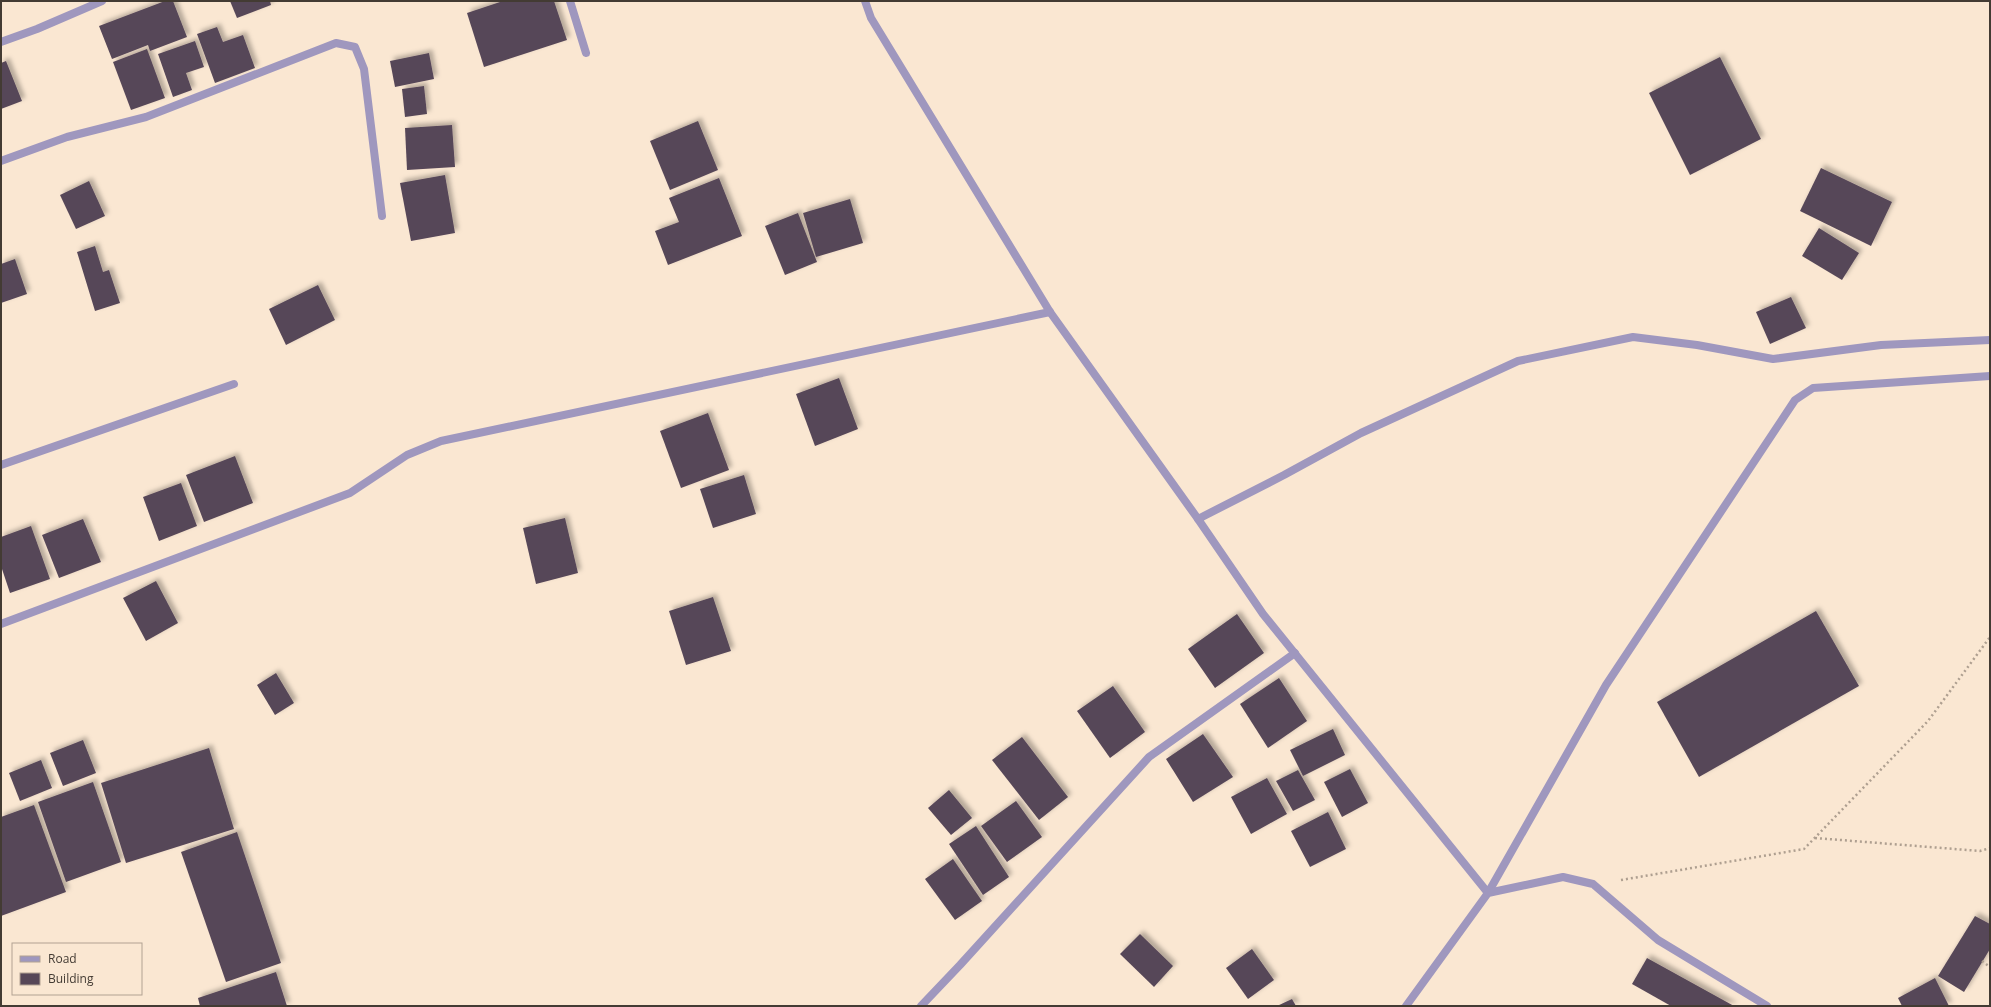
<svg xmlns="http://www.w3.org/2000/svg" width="1991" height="1007" viewBox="0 0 1991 1007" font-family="'Open Sans',sans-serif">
  <defs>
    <filter id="shadow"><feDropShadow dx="3.5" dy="-3.5" stdDeviation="2" flood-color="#0004"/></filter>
  </defs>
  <rect width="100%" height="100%" fill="#fae7d2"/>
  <g fill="#574758" filter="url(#shadow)">
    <polygon points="165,1 173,1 187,37 150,51 148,45 112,59 99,26"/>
    <polygon points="230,1 270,1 271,5 237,18"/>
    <polygon points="503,1 554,1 567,40 484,67 467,13"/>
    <polygon points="217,27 223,42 243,35 255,68 215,83 197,34"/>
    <polygon points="195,41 204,67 186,73 192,90 173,97 158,54"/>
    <polygon points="147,49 165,98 131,110 113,62"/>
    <polygon points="429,53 434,79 395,87 390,61"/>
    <polygon points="1720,57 1761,139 1690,175 1649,93"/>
    <polygon points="6,61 22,101 1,109 1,63"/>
    <polygon points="424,86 427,114 405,117 402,89"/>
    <polygon points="698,121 718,170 670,190 650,141"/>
    <polygon points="452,125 455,167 407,170 405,128"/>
    <polygon points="1821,168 1892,202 1871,246 1800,211"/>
    <polygon points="445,175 455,233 411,241 400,183"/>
    <polygon points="719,178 742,236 668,265 655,231 679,222 669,198"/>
    <polygon points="89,181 105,216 76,229 60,195"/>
    <polygon points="850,199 863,243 816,257 803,213"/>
    <polygon points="798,213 817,262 785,275 765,226"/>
    <polygon points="1819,228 1859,253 1842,280 1802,256"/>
    <polygon points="95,246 103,272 109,270 120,303 95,311 77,252"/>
    <polygon points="15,259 27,294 1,303 1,264"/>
    <polygon points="318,285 335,320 286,345 269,309"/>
    <polygon points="1791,297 1806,328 1770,344 1756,312"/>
    <polygon points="839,378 858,429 815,446 796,394"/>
    <polygon points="708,413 729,470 681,488 660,431"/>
    <polygon points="235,456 253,503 204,522 186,475"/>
    <polygon points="744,475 756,514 713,528 700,489"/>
    <polygon points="181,483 197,526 159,541 143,497"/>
    <polygon points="565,518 578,573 536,584 523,528"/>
    <polygon points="83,519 101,562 59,578 42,535"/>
    <polygon points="31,526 50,579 10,593 1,566 1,537"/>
    <polygon points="156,581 178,623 146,641 123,598"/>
    <polygon points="713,597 731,651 686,665 669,611"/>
    <polygon points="1816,611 1859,686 1699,777 1657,702"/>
    <polygon points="1237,614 1264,653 1215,688 1188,649"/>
    <polygon points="276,673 294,703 275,715 257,685"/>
    <polygon points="1279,678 1307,721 1268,748 1240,704"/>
    <polygon points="1113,686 1145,732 1110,758 1077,711"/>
    <polygon points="1333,729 1345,755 1303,776 1290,750"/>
    <polygon points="1203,734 1233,777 1193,802 1166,759"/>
    <polygon points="1022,737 1068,797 1039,820 992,760"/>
    <polygon points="83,740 96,773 63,786 50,753"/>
    <polygon points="209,748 234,829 126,863 101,783"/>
    <polygon points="41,760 52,788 20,801 9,773"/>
    <polygon points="1350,769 1368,803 1342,817 1324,782"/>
    <polygon points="1298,770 1315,800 1293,811 1276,781"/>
    <polygon points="1267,778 1287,814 1251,834 1231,797"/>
    <polygon points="93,782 121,862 66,882 38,802"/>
    <polygon points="949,790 972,818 951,835 928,808"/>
    <polygon points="1016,801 1042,837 1007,862 981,826"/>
    <polygon points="34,805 66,892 1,916 1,817"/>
    <polygon points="1328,812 1346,849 1310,867 1291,831"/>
    <polygon points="976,826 1009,877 983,895 949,844"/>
    <polygon points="237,832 281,963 226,982 181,852"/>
    <polygon points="953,859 982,901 955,920 925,879"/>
    <polygon points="1975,916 1990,924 1990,949 1964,992 1938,976"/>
    <polygon points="1140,934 1173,966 1154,987 1120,954"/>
    <polygon points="1252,949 1274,980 1248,999 1226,968"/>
    <polygon points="1647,958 1734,1006 1671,1006 1632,984"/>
    <polygon points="276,972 287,1006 200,1006 198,998"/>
    <polygon points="1935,978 1949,1006 1902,1006 1898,998"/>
    <polygon points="1292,999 1296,1006 1277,1006"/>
  </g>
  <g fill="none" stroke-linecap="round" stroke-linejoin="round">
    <g stroke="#ae9f90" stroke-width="2.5" stroke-dasharray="2 3" stroke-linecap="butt">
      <polyline points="1815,838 1980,851 1990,848"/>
      <polyline points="1621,880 1804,849 1928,721 1990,637"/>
      <polyline points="1982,961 1990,967"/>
    </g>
    <g stroke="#9f97be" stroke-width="8">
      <polyline points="570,1 586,53"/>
      <polyline points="865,1 871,18 1050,312 1198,519"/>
      <polyline points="1,42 37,29 102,1"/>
      <polyline points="1,161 67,137 146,117 336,43 355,47 364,69 382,216"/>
      <polyline points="1990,340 1881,345 1773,359 1697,345 1633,337 1518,361 1361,433 1284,475 1198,519 1263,614 1488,893 1606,685 1795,400 1813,388 1990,376"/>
      <polyline points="1,465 234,384"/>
      <polyline points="1,624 350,493 407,455 441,441 1050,312"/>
      <polyline points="921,1006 960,965 1149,757 1295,653"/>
      <polyline points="1406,1006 1488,893 1563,877 1593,884 1658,940 1767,1006"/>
    </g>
  </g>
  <rect width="1991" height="1007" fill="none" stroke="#433b33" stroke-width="4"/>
  <rect x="12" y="943" width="130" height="52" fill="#fae7d2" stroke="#b1a292"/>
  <rect x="20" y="956" width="20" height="6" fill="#9f97be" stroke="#b1a292"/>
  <text x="48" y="963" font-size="12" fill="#433b33">Road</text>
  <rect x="20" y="973" width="20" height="12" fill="#574758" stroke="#b1a292"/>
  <text x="48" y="983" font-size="12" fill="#433b33">Building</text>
</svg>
